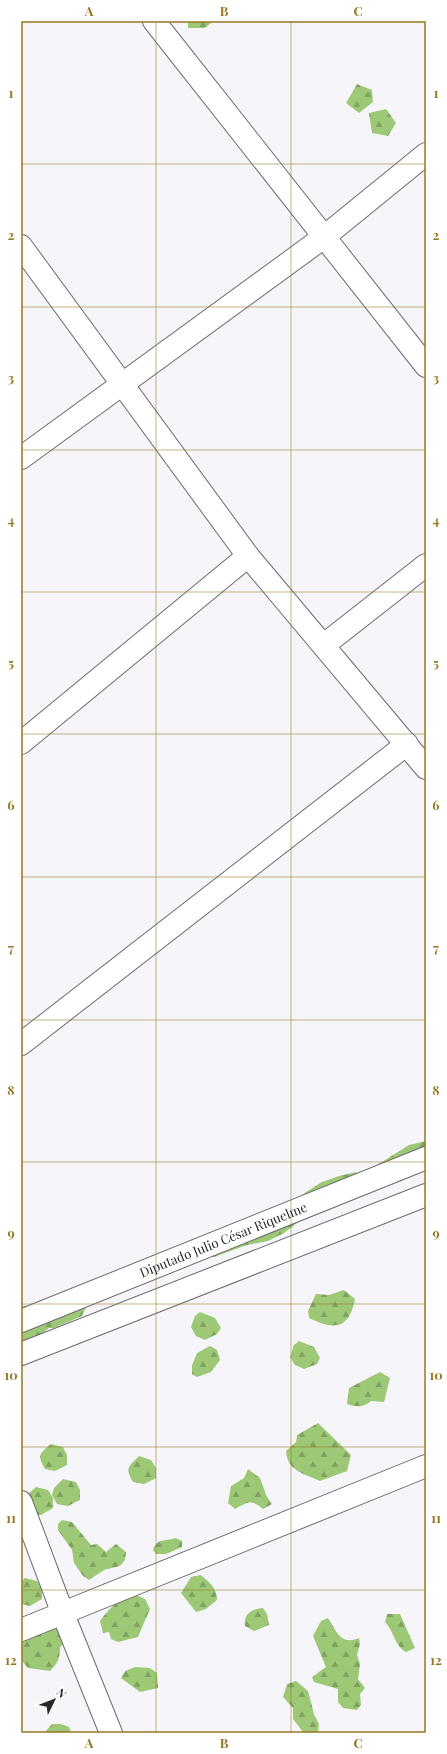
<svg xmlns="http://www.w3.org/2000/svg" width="447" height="1754" viewBox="0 0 447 1754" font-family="'Playfair Display',serif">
  <defs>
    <pattern id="forest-firs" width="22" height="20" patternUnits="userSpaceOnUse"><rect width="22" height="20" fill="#9dc876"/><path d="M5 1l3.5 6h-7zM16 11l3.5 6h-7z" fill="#80a261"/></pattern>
  </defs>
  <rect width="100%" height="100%" fill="#f6f6fa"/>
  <g fill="url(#forest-firs)">
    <polygon points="188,21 213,21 205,28 188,28"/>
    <polygon points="357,84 372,90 373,102 359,113 346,103"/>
    <polygon points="386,109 396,123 388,136 372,133 369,113"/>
    <polygon points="426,1141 426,1165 367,1182 377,1165 409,1145"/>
    <polygon points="356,1172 362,1189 309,1208 298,1222 284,1233 268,1241 247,1245 214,1257 193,1251 291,1204 306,1192 322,1182 339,1176"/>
    <path d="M344 1290 355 1299C349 1330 334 1330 309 1318L308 1311 316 1294 329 1295Z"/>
    <polygon points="88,1303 82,1316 54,1328 49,1328 38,1337 21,1343 21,1307 35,1304"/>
    <polygon points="200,1312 215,1318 221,1328 217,1334 205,1340 196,1336 191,1327 195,1316"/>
    <polygon points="299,1341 314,1347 320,1358 317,1364 304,1369 295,1365 290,1357 294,1345"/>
    <polygon points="210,1346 217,1350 220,1360 211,1372 197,1377 192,1374 192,1365 197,1353"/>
    <path d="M380 1372 390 1378 384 1402 371 1401C363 1408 356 1407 347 1404L349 1388Z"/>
    <path d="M318 1423 351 1455 347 1471 320 1481C305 1474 287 1471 286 1451L296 1442 297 1435Z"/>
    <path d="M51 1444 63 1447 67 1455V1465L55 1471 45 1469C37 1455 39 1454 51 1444Z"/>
    <path d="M139 1456 151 1460 156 1468V1478L144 1484 133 1482C125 1468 128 1467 139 1456Z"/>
    <path d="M248 1469 260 1478 267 1497 272 1504 263 1509C251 1499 248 1502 235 1509L228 1503 231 1486 244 1478Z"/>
    <polygon points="63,1479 76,1482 80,1490 80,1500 68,1506 57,1504 52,1495 54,1488"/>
    <polygon points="36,1487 48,1490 53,1498 53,1508 41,1515 35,1514 26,1496"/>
    <polygon points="62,1520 72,1522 91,1545 97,1544 106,1552 116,1544 126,1552 125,1560 120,1566 104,1570 89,1580 83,1576 74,1563 72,1550 58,1530 58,1524"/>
    <path d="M176 1538 182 1541V1547L166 1554H156L153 1550C156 1538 167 1541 176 1538Z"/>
    <path d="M201 1575C210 1583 217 1588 217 1600L206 1609 196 1612 181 1593 191 1577Z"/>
    <polygon points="25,1578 37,1581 42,1590 42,1599 30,1606 21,1604 21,1582"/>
    <path d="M136 1595 145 1599 150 1609 138 1637 118 1642 111 1639 109 1632 103 1633 100 1621C113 1604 116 1602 136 1595Z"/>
    <path d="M263 1608 267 1614 269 1625 254 1631 245 1626C243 1614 252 1609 263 1608Z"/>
    <path d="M387 1614H400L415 1648 406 1652C394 1645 395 1633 385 1622Z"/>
    <path d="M328 1618C337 1631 340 1646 359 1638L360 1644 357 1655 360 1664 358 1679 365 1688 360 1694 361 1705 357 1710 343 1708 338 1702V1689L314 1682 312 1677 326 1667 313 1636 321 1621Z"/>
    <path d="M55 1629 59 1630 65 1643 60 1647C60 1658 58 1663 50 1671L28 1668 21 1660V1638L40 1632 44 1634 49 1630Z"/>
    <polygon points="135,1667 150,1668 157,1673 158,1688 140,1692 121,1678 125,1671"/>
    <polygon points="296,1681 308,1691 314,1714 319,1724 318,1733 303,1732 293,1719 293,1708 283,1697 287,1684"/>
    <polygon points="52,1724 61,1724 69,1727 71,1733 44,1733"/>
  </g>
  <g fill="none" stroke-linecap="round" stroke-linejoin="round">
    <defs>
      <g id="minor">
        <polyline points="154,21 426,366"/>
        <polyline points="21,246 248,556 426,768"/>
        <polyline points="21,458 324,237 426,154"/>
        <polyline points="324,645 426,565"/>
        <polyline points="21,743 248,556"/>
        <polyline points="21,1044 407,744"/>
        <polyline points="21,1502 63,1614 111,1733"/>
        <polyline points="21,1630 426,1466"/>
      </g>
      <g id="tertiary">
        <path id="s1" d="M21 1321 426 1158"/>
        <polyline points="21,1354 426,1195"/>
      </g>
    </defs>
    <use href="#minor" stroke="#6c6c6f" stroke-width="24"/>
    <use href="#tertiary" stroke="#6c6c6f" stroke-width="24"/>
    <use href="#minor" stroke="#fff" stroke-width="22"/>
    <use href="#tertiary" stroke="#fff" stroke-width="22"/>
  </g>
  <path fill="none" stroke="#977720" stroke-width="1" stroke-opacity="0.55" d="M156 21V1733M291 21V1733M21 164H426M21 307H426M21 450H426M21 592H426M21 734H426M21 877H426M21 1020H426M21 1162H426M21 1304H426M21 1447H426M21 1590H426"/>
  <g text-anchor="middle" stroke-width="3" stroke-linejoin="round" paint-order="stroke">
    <g font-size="13" fill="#28282a" stroke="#fff">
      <text dy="5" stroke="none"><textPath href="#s1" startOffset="218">Diputado Julio César Riquelme</textPath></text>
    </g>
  </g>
  <rect width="447" height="1754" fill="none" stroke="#ffffff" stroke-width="44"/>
  <g transform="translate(54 1700) rotate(47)" stroke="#ffffff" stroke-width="3" paint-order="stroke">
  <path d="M0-3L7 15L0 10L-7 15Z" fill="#28282a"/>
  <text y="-6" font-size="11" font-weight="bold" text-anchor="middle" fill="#28282a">N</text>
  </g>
  <rect x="22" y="22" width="403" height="1710" fill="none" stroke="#977720" stroke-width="1.5"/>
  <g font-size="13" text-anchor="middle" font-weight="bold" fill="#977720">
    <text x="89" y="16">A</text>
    <text x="224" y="16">B</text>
    <text x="358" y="16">C</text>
    <text x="11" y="98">1</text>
    <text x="436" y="98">1</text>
    <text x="11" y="240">2</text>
    <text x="436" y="240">2</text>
    <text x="11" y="383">3</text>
    <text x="436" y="383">3</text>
    <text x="11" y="525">4</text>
    <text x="436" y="525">4</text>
    <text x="11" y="668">5</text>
    <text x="436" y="668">5</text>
    <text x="11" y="810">6</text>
    <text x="436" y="810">6</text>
    <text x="11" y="953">7</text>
    <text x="436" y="953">7</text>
    <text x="11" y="1095">8</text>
    <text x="436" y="1095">8</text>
    <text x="11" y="1238">9</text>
    <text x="436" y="1238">9</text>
    <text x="11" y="1380">10</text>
    <text x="436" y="1380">10</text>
    <text x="11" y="1523">11</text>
    <text x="436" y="1523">11</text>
    <text x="11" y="1665">12</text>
    <text x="436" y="1665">12</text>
    <text x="89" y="1748">A</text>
    <text x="224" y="1748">B</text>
    <text x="358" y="1748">C</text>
  </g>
</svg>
